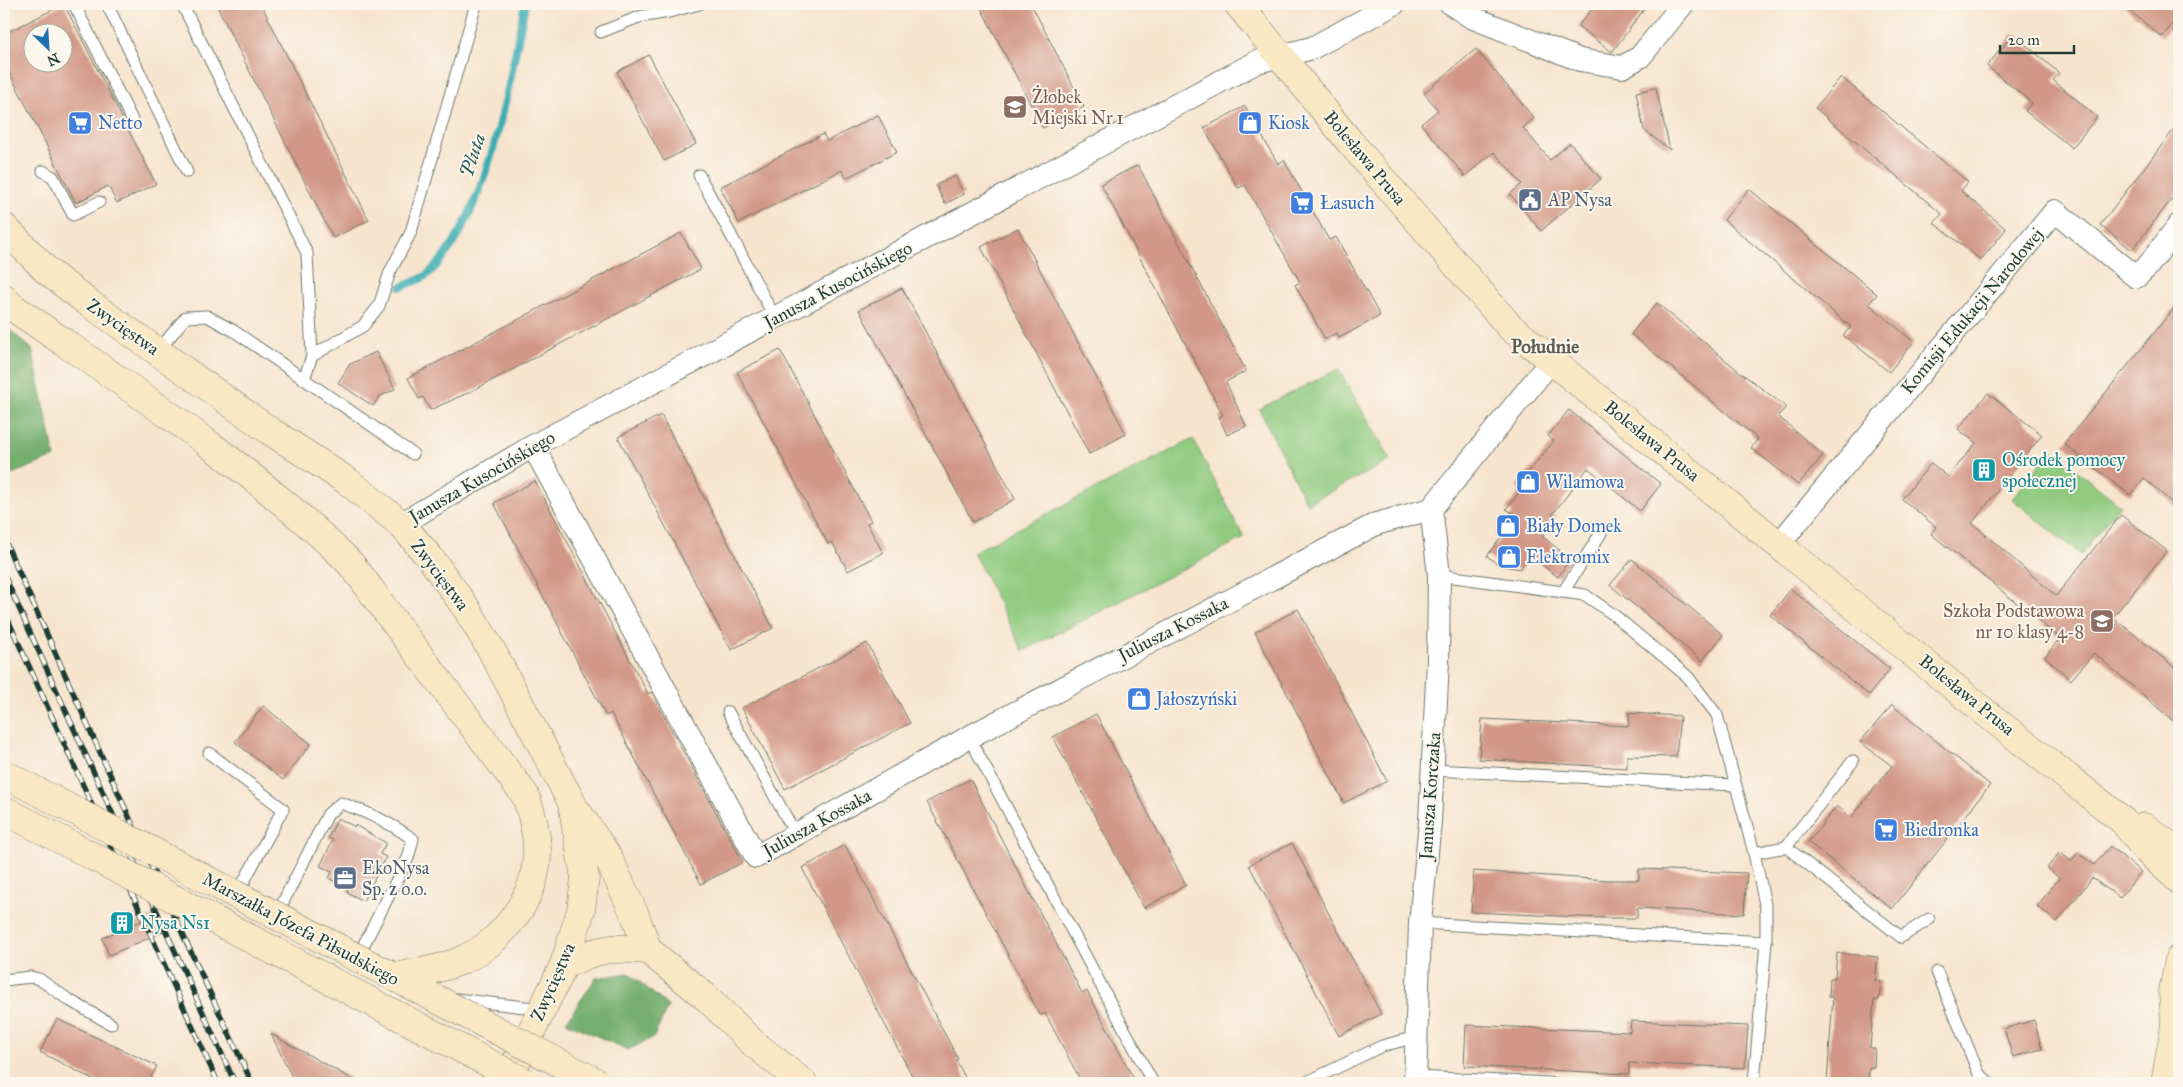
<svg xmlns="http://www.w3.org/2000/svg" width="2183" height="1087" viewBox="0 0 2183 1087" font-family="'IM FELL Great Primer',serif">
  <rect width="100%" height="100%" fill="#fbf7ec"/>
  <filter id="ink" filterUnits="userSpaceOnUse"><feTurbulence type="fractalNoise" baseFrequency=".02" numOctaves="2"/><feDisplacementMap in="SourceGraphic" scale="10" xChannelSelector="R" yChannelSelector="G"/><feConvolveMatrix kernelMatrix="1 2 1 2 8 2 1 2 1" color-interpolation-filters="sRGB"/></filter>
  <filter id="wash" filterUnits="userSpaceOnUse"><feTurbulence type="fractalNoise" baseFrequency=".0096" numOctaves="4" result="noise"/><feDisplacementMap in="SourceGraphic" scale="20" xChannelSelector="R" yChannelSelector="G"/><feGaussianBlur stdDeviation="1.12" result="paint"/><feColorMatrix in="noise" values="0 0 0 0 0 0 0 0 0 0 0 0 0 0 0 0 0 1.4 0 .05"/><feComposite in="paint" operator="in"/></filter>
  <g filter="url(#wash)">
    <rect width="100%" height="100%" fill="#f7e4ce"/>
    <g fill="#90cb80" stroke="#58845a">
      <polygon points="1338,369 1391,460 1307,504 1259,409"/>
      <polygon points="1193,439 1244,538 1023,651 973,552"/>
      <polygon points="2051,450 2120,505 2081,555 2012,499"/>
    </g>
    <g fill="#74af6e" stroke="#4a7651">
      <polygon points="4,325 32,349 55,457 9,475 4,468"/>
      <polygon points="629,973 668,1006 654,1037 628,1050 566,1022 596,978"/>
    </g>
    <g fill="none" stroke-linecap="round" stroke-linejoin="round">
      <path stroke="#3cadb4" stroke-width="8" d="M401 287C409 283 422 280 428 274 489 219 509 82 525 4"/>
    </g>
    <g id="blocks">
      <g fill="#d29786" fill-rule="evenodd">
        <path d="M64 4 156 184 117 203 108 186 76 203 4 62V34ZM32 32H62V62H32Z"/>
        <polygon points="216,4 261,4 369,220 333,238"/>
        <polygon points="979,4 1031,4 1084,107 1043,128"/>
        <polygon points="1596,4 1648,4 1612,52 1578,26"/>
        <polygon points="2121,4 2179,4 2179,16 2162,37"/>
        <polygon points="2013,34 2059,73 2053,80 2097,117 2072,148 2025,111 2032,103 1987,66"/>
        <polygon points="1476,49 1534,118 1523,128 1550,160 1570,143 1601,179 1541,231 1510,194 1522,184 1494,152 1465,176 1421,124 1438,110 1424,93"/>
        <polygon points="649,55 696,144 664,161 617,72"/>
        <polygon points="1841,77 1968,182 1961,191 2006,229 1981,260 1934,223 1942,214 1815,108"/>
        <polygon points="1656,88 1670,150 1644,130 1636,92"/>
        <polygon points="1245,106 1278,164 1284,160 1329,240 1336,237 1380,316 1339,338 1337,333 1325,339 1295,285 1300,282 1245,185 1238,188 1204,128"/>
        <polygon points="878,115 897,152 846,178 842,170 739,223 720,187 823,134 827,141"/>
        <polygon points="2179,123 2179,190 2132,250 2100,225"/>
        <polygon points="1138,165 1246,371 1226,382 1246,426 1227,435 1219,417 1223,415 1101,184"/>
        <polygon points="955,176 964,194 945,204 936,185"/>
        <polygon points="1749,189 1877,294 1869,304 1914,342 1889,372 1843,335 1851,327 1724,220"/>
        <polygon points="1018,228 1126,434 1089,454 981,247"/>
        <polygon points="681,233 701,269 472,391 430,410 423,397 419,399 408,378"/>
        <polygon points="902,288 1015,499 973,522 859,310"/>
        <polygon points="2179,302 2179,509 2144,478 2130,495 2064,444"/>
        <polygon points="1657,303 1740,372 1786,407 1778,416 1823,455 1798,485 1751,448 1758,439 1631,334"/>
        <polygon points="780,350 871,521 867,523 883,553 848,571 832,542 828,544 737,372"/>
        <polygon points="376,352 395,389 379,397 373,406 338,383 350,364"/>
        <polygon points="1988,393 2042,435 1972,523 2056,596 2121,515 2167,551 2113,617 2179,671 2179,726 2094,653 2071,680 2045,657 2060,638 1931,534 1936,527 1902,499 1931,463 1948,477 1976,443 1958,429"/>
        <polygon points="1569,410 1661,484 1640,511 1588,468 1552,515 1556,518 1542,536 1570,559 1558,577 1530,556 1520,569 1499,565 1487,556 1503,535 1498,532 1513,513 1506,509 1521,490 1516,487 1554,441 1548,436"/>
        <polygon points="661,415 773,628 731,650 618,437"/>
        <polygon points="535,481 648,694 651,692 743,862 701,884 611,713 606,716 494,503"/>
        <polygon points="1632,559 1723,635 1702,661 1610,585"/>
        <polygon points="1791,589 1890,669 1869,695 1770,615"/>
        <polygon points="1298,609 1387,781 1344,803 1255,632"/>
        <polygon points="867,643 910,723 785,789 742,708"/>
        <polygon points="1892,705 1990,785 1892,909 1808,842 1837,806 1851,818 1892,766 1860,742"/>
        <polygon points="263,706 311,744 283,780 235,742"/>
        <polygon points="1629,713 1680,716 1676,757 1627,756 1627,768 1479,759 1482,719 1629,726"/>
        <polygon points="1096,714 1186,885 1144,908 1053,737"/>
        <polygon points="970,779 1082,993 1087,991 1136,1083 1082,1083 1045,1013 1040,1015 927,802"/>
        <polygon points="338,818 355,827 355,825 386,843 380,854 386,857 363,901 347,892 348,889 329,878 332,872 320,866 333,840 328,838"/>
        <polygon points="1292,843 1381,1014 1339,1036 1249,865"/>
        <polygon points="845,845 958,1059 956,1060 968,1083 916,1083 802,868"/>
        <polygon points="2110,846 2141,872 2120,898 2092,878 2057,922 2037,906 2059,878 2047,868 2060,852 2071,861 2078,853 2094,865"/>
        <polygon points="1639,869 1747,873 1744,914 1637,908 1637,918 1603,918 1471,912 1474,871 1607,880 1639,880"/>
        <polygon points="155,915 163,932 109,955 102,938"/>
        <polygon points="1837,953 1878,957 1875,981 1881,981 1879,1000 1874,1000 1870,1048 1875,1048 1874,1067 1869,1067 1868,1083 1827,1083 1833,997 1829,997 1830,978 1835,978"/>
        <polygon points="57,1019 157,1066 148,1083 100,1083 40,1052"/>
        <polygon points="2034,1020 2042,1049 2013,1057 2004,1029"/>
        <polygon points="1631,1021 1748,1026 1745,1068 1629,1063 1629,1074 1464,1066 1466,1025 1630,1032"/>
        <polygon points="271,1034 359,1083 295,1083"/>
      </g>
    </g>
  </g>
  <g filter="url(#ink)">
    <use href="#blocks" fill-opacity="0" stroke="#6b776a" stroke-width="1"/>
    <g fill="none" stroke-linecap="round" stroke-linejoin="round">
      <defs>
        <g id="lane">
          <polyline points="74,4 133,122"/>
          <polyline points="107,4 187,172"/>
          <polyline points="182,4 307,253 312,356 304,379"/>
          <polyline points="601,32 639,17 669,12 699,4"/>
          <polyline points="43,171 53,177 73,215 99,202"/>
          <polyline points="699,175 775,318"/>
          <polyline points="158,351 186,317 207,316 234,331 413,454"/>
          <polyline points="312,356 363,326 379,306 390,272 411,232 476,4"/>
          <polyline points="1439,575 1585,595 1614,615 1688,677 1717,715 1754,853 1766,909 1766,942 1754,1083"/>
          <polyline points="1563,592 1601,533"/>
          <polyline points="728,712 796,835"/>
          <polyline points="969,737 1153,1083"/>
          <polyline points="209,753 283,809 241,887 249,892"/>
          <polyline points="1433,770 1735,785"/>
          <polyline points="1786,847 1853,761"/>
          <polyline points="1754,853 1786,847 1901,937 1929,919"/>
          <path d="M280 908 328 814 341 803C365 811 392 824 413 839L408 858 361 950"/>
          <polyline points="1420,923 1766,942"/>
          <polyline points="1937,972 1979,1074 1990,1083"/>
          <polyline points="4,980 31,977 39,979 69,1000 111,1024"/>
          <polyline points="456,999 542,1009"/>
          <polyline points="1415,1077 1549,1083"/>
          <polyline points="1305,1083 1382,1046 1416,1037"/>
        </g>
        <g id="street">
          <polyline points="1451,4 1471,17 1580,60 1622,67 1640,57 1683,4"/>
          <polyline points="533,446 756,857 969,737 1376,524 1431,509 1551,361"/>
          <polyline points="401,524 533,446 1257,62 1312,48 1394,4"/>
          <polyline points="1780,543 2055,211 2136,277 2147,267 2179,225"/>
          <polyline points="1415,1083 1420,923 1430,822 1438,660 1439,575 1431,509"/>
        </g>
        <g id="secondary">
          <polyline points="1238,4 1350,142 1510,327 2001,725 2122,820 2147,851 2179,880"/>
          <polyline points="4,227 47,271 86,301 270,431 347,481 401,524 431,559 466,608 492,651 572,803 585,878 581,910 564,965 506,1083"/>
          <path d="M4 298 11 306C125 385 245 461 345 558 358 571 369 588 380 603"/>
          <polyline points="577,811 608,857 635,915 648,950 707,998 752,1042 803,1083"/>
          <polyline points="2144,827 2179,852"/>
          <path d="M564 965C599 948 610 947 648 950"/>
          <polyline points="2165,1083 2175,1026 2173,991 2179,959"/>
        </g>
      </defs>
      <use href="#lane" stroke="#6b776a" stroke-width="13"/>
      <use href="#street" stroke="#6b776a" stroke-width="24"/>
      <use href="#secondary" stroke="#6b776a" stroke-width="29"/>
      <use href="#lane" stroke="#fff" stroke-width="11"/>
      <use href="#street" stroke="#fff" stroke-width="22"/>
      <use href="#secondary" stroke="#fae7c3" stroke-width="28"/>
      <defs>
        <g id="rail">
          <polyline points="4,539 157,879 252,1083"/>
          <polyline points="4,575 235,1083"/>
          <polyline points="4,611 218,1083"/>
        </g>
      </defs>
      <use href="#rail" stroke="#1f3d34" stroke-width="5.5"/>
      <use href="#rail" stroke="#fbf7ec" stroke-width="4" stroke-dasharray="11" stroke-linecap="butt"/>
      <defs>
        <g id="secondary-bridge">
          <path d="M380 603 525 795C543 841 543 881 511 921 496 940 482 951 460 961 439 970 415 973 393 977"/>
          <polyline points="4,774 598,1083"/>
          <polyline points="4,810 527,1083"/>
        </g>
      </defs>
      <use href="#secondary-bridge" stroke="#6b776a" stroke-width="29" stroke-linecap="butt"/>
      <use href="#secondary-bridge" stroke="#fae7c3" stroke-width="28"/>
    </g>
  </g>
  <defs>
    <symbol id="school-square" viewBox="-11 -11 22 22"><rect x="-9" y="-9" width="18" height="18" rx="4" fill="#8d6e63" stroke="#fbf7ec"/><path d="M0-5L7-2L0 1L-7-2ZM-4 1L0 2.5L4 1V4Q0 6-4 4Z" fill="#fff"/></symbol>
    <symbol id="supermarket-square" viewBox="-11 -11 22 22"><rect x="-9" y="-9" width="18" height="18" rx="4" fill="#3f7fe0" stroke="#fbf7ec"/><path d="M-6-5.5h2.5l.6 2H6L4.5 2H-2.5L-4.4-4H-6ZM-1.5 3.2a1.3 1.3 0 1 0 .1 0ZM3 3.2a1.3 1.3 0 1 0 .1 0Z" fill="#fff"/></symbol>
    <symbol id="shop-square" viewBox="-11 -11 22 22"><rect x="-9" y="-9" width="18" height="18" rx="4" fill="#3f7fe0" stroke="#fbf7ec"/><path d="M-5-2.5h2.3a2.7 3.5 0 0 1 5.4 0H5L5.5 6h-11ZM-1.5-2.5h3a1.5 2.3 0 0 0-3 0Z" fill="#fff"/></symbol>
    <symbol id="civic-square" viewBox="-11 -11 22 22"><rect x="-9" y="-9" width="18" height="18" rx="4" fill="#5c6f8a" stroke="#fbf7ec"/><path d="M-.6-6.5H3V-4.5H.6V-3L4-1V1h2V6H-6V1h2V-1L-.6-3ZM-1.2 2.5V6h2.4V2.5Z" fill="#fff"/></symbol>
    <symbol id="building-square" viewBox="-11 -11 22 22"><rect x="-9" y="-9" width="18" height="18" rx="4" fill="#0f9aa8" stroke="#fbf7ec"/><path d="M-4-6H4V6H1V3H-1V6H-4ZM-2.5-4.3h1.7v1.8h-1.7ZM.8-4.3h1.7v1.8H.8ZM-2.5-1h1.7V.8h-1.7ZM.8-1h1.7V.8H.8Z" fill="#fff"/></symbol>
    <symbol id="office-square" viewBox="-11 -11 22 22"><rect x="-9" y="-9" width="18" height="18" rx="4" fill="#5c6f8a" stroke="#fbf7ec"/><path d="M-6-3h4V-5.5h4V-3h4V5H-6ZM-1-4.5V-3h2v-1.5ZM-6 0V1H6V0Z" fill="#fff"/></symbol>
  </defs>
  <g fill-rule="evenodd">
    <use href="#school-square" x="1001" y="93" width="28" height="28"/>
    <use href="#supermarket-square" x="66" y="109" width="28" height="28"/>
    <use href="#shop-square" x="1236" y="109" width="28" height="28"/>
    <use href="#civic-square" x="1516" y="186" width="28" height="28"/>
    <use href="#supermarket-square" x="1288" y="189" width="28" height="28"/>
    <use href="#building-square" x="1970" y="456" width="28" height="28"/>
    <use href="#shop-square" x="1514" y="468" width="28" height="28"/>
    <use href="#shop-square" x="1494" y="512" width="28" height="28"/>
    <use href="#shop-square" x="1495" y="543" width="28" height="28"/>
    <use href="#school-square" x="2088" y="607" width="28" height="28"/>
    <use href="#shop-square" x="1125" y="685" width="28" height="28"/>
    <use href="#supermarket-square" x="1872" y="816" width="28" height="28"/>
    <use href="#office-square" x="331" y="864" width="28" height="28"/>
    <use href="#building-square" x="108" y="909" width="28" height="28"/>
  </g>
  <g text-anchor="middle" stroke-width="4" stroke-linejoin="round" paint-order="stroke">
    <g font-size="18" fill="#785e54" stroke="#fbf7ec" text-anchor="start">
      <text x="1032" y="103">Żłobek<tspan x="1032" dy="21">Miejski Nr 1</tspan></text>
      <text x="2084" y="617" text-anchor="end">Szkoła Podstawowa<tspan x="2084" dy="21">nr 10 klasy 4-8</tspan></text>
    </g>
    <g font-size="18" fill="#366cbe" stroke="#fbf7ec" text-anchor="start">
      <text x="98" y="129">Netto</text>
      <text x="1268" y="129">Kiosk</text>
      <text x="1320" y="209">Łasuch</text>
      <text x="1546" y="488">Wilamowa</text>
      <text x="1526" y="532">Biały Domek</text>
      <text x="1526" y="563">Elektromix</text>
      <text x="1156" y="705">Jałoszyński</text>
      <text x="1904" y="836">Biedronka</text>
    </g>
    <g font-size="18" fill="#1f3d34" stroke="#fbf7ec">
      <text transform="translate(1365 158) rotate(50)" y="6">Bolesława Prusa</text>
      <text transform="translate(838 285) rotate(-28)" y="6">Janusza Kusocińskiego</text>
      <text transform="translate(1972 311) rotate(-50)" y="6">Komisji Edukacji Narodowej</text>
      <text transform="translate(123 327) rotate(35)" y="6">Zwycięstwa</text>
      <text transform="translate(1652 441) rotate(39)" y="6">Bolesława Prusa</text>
      <text transform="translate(482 477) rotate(-30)" y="6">Janusza Kusocińskiego</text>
      <text transform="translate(440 575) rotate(53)" y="6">Zwycięstwa</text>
      <text transform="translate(1173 629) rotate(-27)" y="6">Juliusza Kossaka</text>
      <text transform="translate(1967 695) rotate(39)" y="6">Bolesława Prusa</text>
      <text transform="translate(1430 796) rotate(-86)" y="6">Janusza Korczaka</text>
      <text transform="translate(817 823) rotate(-29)" y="6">Juliusza Kossaka</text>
      <text transform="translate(301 929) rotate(28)" y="6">Marszałka Józefa Piłsudskiego</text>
      <text transform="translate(553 982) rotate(-66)" y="6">Zwycięstwa</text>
    </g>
    <g font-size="18" fill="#4e5e75" stroke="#fbf7ec" text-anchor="start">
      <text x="1548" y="206">AP Nysa</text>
      <text x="362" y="874">EkoNysa<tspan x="362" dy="21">Sp. z o.o.</tspan></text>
    </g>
    <g font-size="18" fill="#0d838f" stroke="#fbf7ec" text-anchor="start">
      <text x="2002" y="466">Ośrodek pomocy<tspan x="2002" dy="21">społecznej</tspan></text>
      <text x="140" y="929">Nysa Ns1</text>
    </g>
    <g font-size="19" font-style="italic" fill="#285f5a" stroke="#fbf7ec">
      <text transform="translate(472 155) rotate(-72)" y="7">Pluta</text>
    </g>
    <g font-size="19" font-weight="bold" fill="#5e5c51" stroke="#fbf7ec">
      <text x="1545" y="353">Południe</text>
    </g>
  </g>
  <rect width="2183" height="1087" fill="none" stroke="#fbf7ec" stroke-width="20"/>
  <g transform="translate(48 48) rotate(155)"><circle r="24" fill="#fbf7ec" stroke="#a3ada2"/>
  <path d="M0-4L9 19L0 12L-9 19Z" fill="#1f6fb2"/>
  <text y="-8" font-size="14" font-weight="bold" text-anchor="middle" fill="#1f3d34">N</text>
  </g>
  <path d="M2000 45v8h74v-8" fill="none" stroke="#1f3d34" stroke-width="2.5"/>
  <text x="2008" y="45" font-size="15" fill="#1f3d34" stroke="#fbf7ec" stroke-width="4" paint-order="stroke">20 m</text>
</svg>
